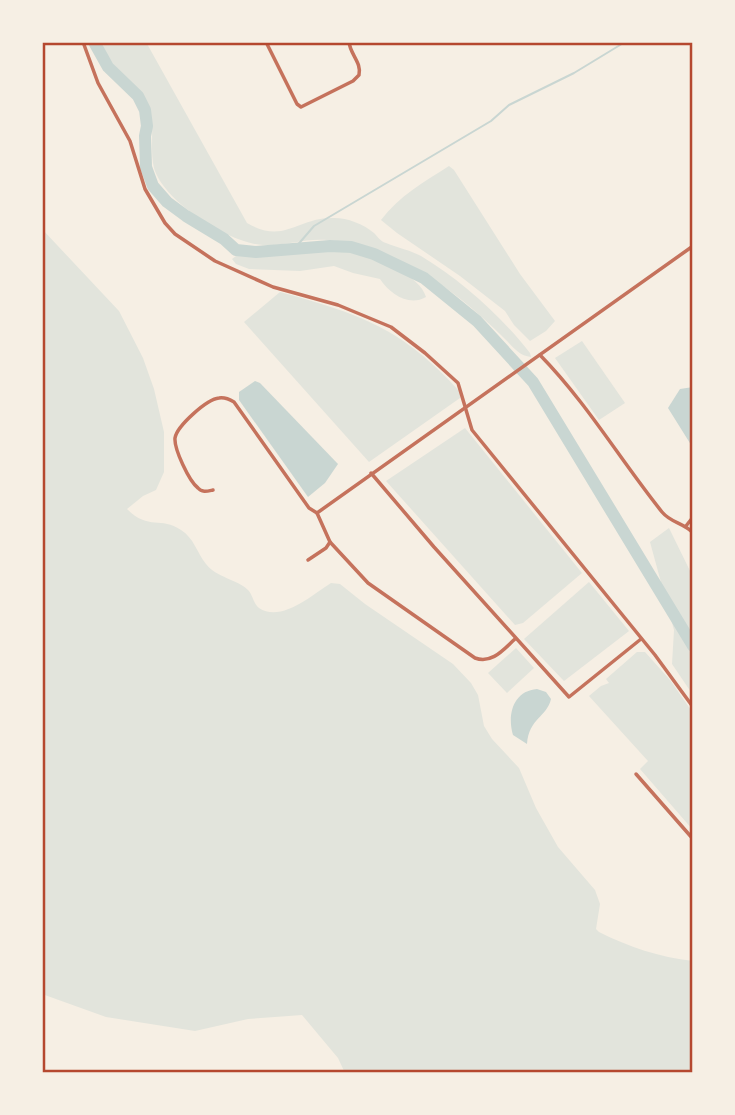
<svg xmlns="http://www.w3.org/2000/svg" width="735" height="1115" viewBox="0 0 735 1115" font-family="Roboto,sans-serif">
  <rect width="100%" height="100%" fill="#f6efe4"/>
  <g fill="#e2e4dc">
    <path d="M99 42H146L247 223C285 245 297 217 334 218 348 218 363 224 374 233 378 237 380 241 386 243 398 248 410 250 421 256 461 280 501 316 530 353L531 357C519 356 513 347 505 339 477 311 444 283 408 265 387 254 351 241 327 240 306 238 284 246 263 245 229 243 164 202 154 168 149 147 156 124 148 105 142 89 127 81 117 69 110 60 105 51 99 42Z"/>
    <path d="M449 166 454 170 520 274 555 321 546 331 530 341 514 325 505 311 460 276 397 233 381 220C399 196 424 182 449 166Z"/>
    <path d="M42 229 119 311 143 358 154 389 164 432V472L156 490 143 496 127 509C149 531 161 516 181 530 194 538 197 553 206 564 217 578 237 579 248 590 253 595 253 603 259 608 281 623 312 595 331 583L340 584 365 604 453 664 471 683 478 695 484 726 492 739 519 768 536 808 558 847 595 890 600 904 596 929 599 932C629 947 659 957 693 961V1073H345L338 1058 302 1015 248 1019 195 1031 106 1017 42 994Z"/>
    <path d="M295 253C314 252 338 250 357 254 378 259 420 275 426 297 409 307 390 294 380 279L353 273 334 266 300 271 249 269 236 264 232 259 236 256Z"/>
    <path d="M280 292C360 314 402 328 460 392V398L369 462 244 322Z"/>
    <polygon points="582,341 625,403 599,420 555,358"/>
    <polygon points="465,428 582,573 523,623 515,625 386,481"/>
    <polygon points="669,528 693,577 693,695 672,664 674,630 650,542"/>
    <polygon points="589,582 629,631 564,681 524,639"/>
    <polygon points="516,648 534,668 507,693 488,673"/>
    <polygon points="637,652 645,652 670,680 693,713 693,830 640,769 648,761 589,696 601,686 609,683 606,679"/>
  </g>
  <g fill="#c9d6d2">
    <polygon points="255,381 260,383 338,464 325,483 308,497 239,400 239,392"/>
    <polygon points="693,387 693,448 668,408 680,389"/>
    <path d="M537 689 546 692 551 699C547 717 529 718 527 744L513 735C507 715 513 691 537 689Z"/>
  </g>
  <g fill="none" stroke-linecap="round" stroke-linejoin="round">
    <polyline stroke="#c9d6d2" stroke-width="2" points="295,248 314,226 491,121 509,105 574,73 625,42"/>
    <polyline stroke="#c9d6d2" stroke-width="12" points="94,42 108,67 138,96 145,110 147,126 145,136 146,167 153,186 167,202 186,216 224,239 236,250 256,252 330,246 351,247 374,254 424,278 477,321 533,382 693,646"/>
    <g stroke="#c5725c" stroke-width="3.5">
      <polyline points="83,42 98,83 130,141 145,189 165,223 175,234 215,261 273,287 338,305 391,327 425,353 458,383 472,430 655,655 693,707"/>
      <path d="M266 42 297 104 301 107 353 81 359 75C362 63 350 54 349 42"/>
      <path d="M540 355C587 403 621 461 662 512 671 523 684 523 693 533"/>
      <polyline points="371,473 434,547 569,697 641,639"/>
      <path d="M213 490C208 491 202 493 198 488 189 481 174 449 175 438 177 426 207 399 219 398 225 397 229 399 234 402L309 508 317 513 693 246"/>
      <polyline points="686,526 693,517"/>
      <path d="M330 542 368 583 475 658C492 664 503 650 515 639"/>
      <polyline points="308,560 326,548 330,542 317,513"/>
      <polyline points="636,774 693,839"/>
    </g>
  </g>
  <rect width="735" height="1115" fill="none" stroke="#f6efe4" stroke-width="88"/>
  <rect x="44" y="44" width="647" height="1027" fill="none" stroke="#b5482f" stroke-width="2.5"/>
</svg>
